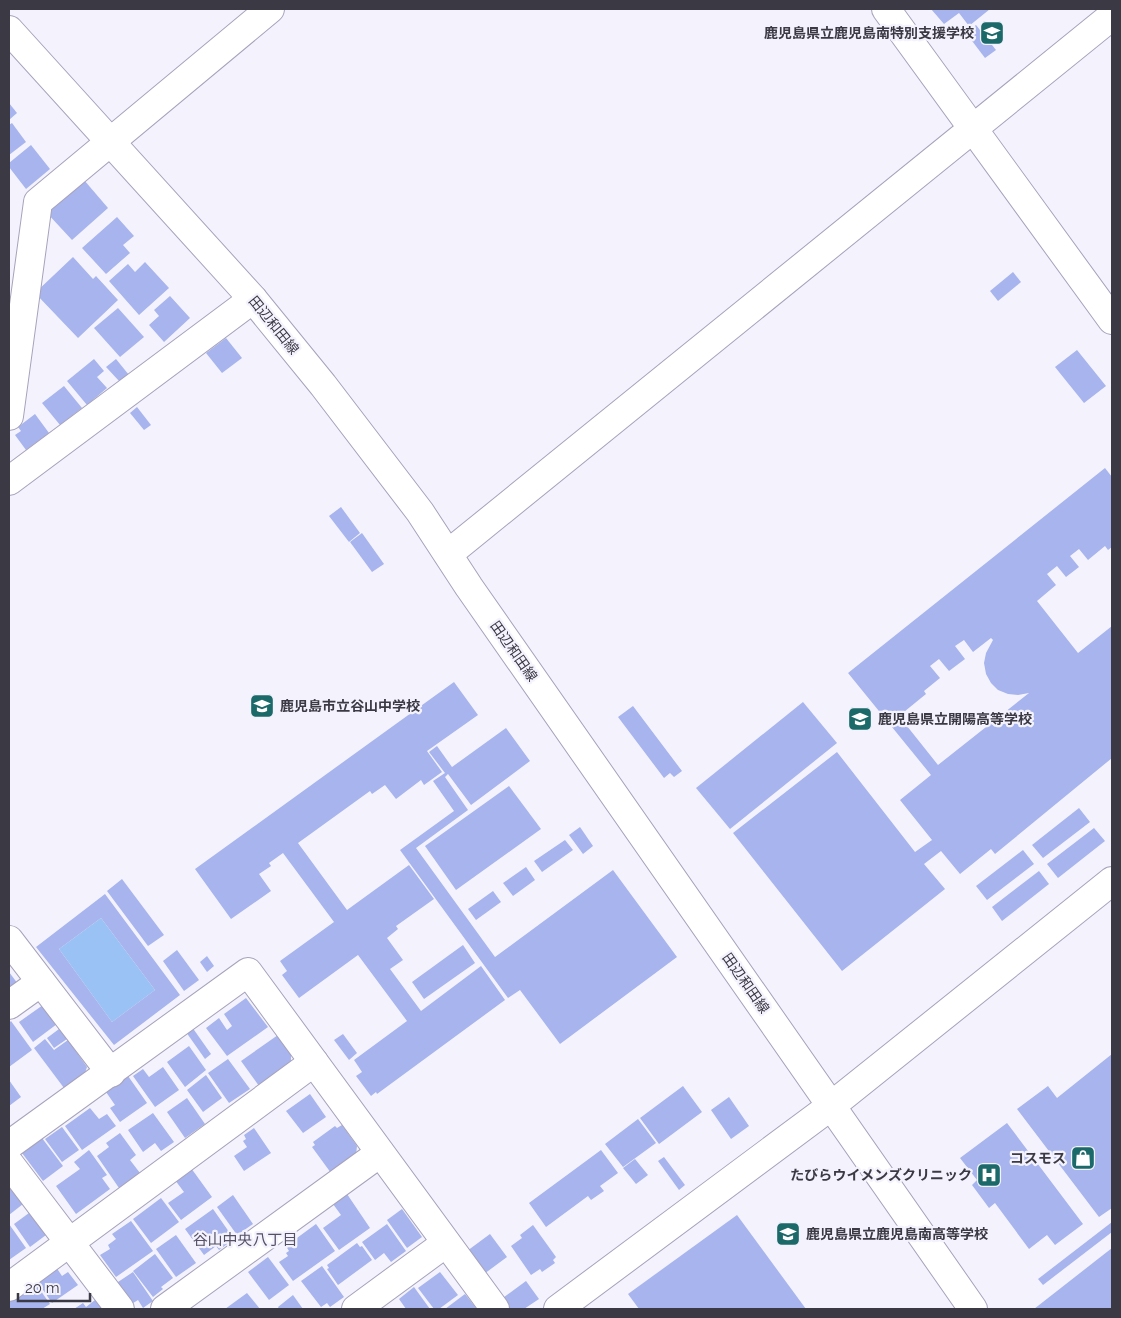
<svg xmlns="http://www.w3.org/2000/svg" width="1121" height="1318" viewBox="0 0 1121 1318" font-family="Raleway,'Noto Sans JP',sans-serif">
  <rect width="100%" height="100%" fill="#f4f3fd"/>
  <polygon fill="#9bc2f5" points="101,918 155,990 112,1022 59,949"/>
  <g fill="#a7b4ed" fill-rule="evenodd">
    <polygon points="931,9 990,9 969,26 959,13 944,24"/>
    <polygon points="976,25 996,50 985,58 966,33"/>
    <polygon points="9,103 17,113 9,120"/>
    <polygon points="12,123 26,142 9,155 9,125"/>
    <polygon points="31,145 50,169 26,189 9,167 9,163"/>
    <polygon points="84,180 108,208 72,240 47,213"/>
    <polygon points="117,217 134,236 123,245 130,253 106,274 82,248"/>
    <polygon points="73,257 93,279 96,276 118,300 78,338 35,293"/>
    <polygon points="145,262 169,288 139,315 109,281 128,264 135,272"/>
    <polygon points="1013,272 1021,282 998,301 990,291"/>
    <polygon points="170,296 190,318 164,342 149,325 159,316 154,310"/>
    <polygon points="118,308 144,337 120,357 94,328"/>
    <polygon points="226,338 242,358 222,373 206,353"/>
    <polygon points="1077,350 1106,386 1084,403 1055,367"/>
    <polygon points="94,359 104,371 97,377 107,388 87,405 67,381"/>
    <polygon points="116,359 129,375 120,382 106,367"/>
    <polygon points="64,386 82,408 60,425 42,403"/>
    <polygon points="137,407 151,425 144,430 130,413"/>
    <polygon points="35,414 49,433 26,450 15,435 21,431 18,427"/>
    <path d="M1105 468 1112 477V547L1108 550 1105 546 1088 560 1079 549 1070 556 1079 567 1066 577 1057 566 1047 574 1056 585 1037 601 1078 653 1112 626V758L995 854 991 849 960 874 941 851 924 864 945 889 842 971 733 833 837 752 915 852 932 840 900 800 931 775 848 673ZM991 638 993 640 986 653 984 663 986 674 991 683 998 690 1008 694 1018 695 1029 693 938 765 899 716 926 694 924 691 940 678 930 666 939 659 949 671 965 659 955 646 964 640 973 652Z"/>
    <polygon points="341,507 360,533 349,542 329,516"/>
    <polygon points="362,533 384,564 372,572 350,542"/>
    <polygon points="454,682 478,715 427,751 442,772 424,785 421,780 396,799 385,785 372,794 370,791 298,843 347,910 409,865 434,899 396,926 398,929 387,938 403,960 390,969 421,1011 481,966 505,1000 377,1094 376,1092 371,1096 356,1076 362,1072 354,1060 407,1021 358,955 299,998 282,975 287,971 280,961 334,922 283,853 269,863 271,866 259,874 271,891 231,919 195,869"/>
    <polygon points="803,702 837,743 730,829 696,788"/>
    <polygon points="633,706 682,771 674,777 670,773 664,778 618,717"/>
    <polygon points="506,728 530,761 471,805 448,774 445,777 468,810 416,848 495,957 613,870 677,957 560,1044 520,990 508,998 400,850 454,811 433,781 445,773 429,752 437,746 452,767"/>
    <polygon points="509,786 541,829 456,890 425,846"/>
    <polygon points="1079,808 1090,822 1043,858 1032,845"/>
    <polygon points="580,827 593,846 583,854 569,835"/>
    <polygon points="1094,828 1105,841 1058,878 1047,864"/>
    <polygon points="565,840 573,850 542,872 534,861"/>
    <polygon points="1023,850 1034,864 987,900 976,886"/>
    <polygon points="526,867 535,880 513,896 503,883"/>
    <polygon points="1039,871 1049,884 1002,921 992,907"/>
    <polygon points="122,879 164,935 148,946 107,891"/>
    <polygon points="493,891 501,902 476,920 468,909"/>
    <path d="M105 894 180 995 114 1045 36 947ZM101 918 155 990 112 1022 59 949Z"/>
    <polygon points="463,945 475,963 424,999 412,982"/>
    <polygon points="177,950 199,980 184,991 163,961"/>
    <polygon points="207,956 214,966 207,972 200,962"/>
    <polygon points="9,972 18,984 9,990"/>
    <polygon points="246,998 268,1027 227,1056 206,1028 219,1018 227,1030 232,1026 224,1014"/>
    <polygon points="43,1005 57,1024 33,1042 19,1022"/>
    <polygon points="11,1021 32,1050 9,1067 9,1023"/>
    <polygon points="192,1027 211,1054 205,1059 186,1032"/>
    <polygon points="59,1029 67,1039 54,1048 47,1038"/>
    <polygon points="343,1034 357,1053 349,1060 334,1040"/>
    <polygon points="278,1035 291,1055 291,1063 259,1086 241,1061"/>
    <polygon points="45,1039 54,1050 68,1040 87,1067 85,1073 64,1088 34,1048"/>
    <polygon points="189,1046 206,1070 185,1087 167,1062"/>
    <polygon points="1112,1054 1112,1208 1099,1217 1017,1109 1048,1086 1057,1098"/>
    <polygon points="228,1059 250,1089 229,1103 208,1073"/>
    <polygon points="163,1067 179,1090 155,1107 133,1076 143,1069 149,1077"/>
    <polygon points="206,1075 222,1098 203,1112 187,1090"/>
    <polygon points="128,1076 147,1103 120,1122 110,1108 115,1105 106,1092"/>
    <polygon points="9,1080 21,1097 9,1106"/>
    <polygon points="683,1086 702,1112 659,1144 640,1118"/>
    <polygon points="310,1094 326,1117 303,1133 286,1111"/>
    <polygon points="729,1097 749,1126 731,1139 711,1110"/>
    <polygon points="187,1098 205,1124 185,1138 167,1112"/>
    <polygon points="90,1108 99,1119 107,1114 116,1126 82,1150 65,1126"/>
    <polygon points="153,1113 174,1142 161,1151 155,1143 143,1152 128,1130"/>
    <polygon points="638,1119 656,1143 623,1167 605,1144"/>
    <polygon points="1007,1123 1083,1224 1055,1245 1047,1235 1029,1249 995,1203 989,1208 972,1185 977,1180 960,1158"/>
    <polygon points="342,1125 357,1146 356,1155 331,1173 312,1147 315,1145 313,1142 335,1126 337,1128"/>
    <polygon points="62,1127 79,1150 62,1162 45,1139"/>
    <polygon points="254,1128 271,1153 244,1171 234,1156 247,1147 243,1141 246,1139 244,1135"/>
    <polygon points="120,1133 136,1155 130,1160 140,1173 119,1188 97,1156 109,1147 106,1143"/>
    <polygon points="42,1138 63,1166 43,1181 22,1153"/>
    <polygon points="89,1150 107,1175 102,1178 110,1189 76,1214 56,1186 80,1169 74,1162"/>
    <polygon points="601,1150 618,1173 600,1186 604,1191 591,1200 588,1196 546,1227 529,1203"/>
    <polygon points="664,1157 685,1185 679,1190 658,1161"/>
    <polygon points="635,1159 648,1175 636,1184 623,1168"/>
    <polygon points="191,1168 212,1197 181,1220 168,1203 184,1192 175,1180"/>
    <polygon points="9,1184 23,1204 9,1215"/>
    <polygon points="347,1194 370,1228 339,1250 323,1228 341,1215 333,1204"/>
    <polygon points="233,1195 253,1224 237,1235 217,1207"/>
    <polygon points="161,1198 179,1222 151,1243 133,1219"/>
    <polygon points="213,1209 234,1239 219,1250 216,1246 204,1255 185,1229"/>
    <polygon points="402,1209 422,1237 407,1248 387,1220"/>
    <polygon points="29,1213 46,1235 30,1247 14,1224"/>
    <polygon points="737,1215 806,1309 639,1309 628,1294"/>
    <polygon points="131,1221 153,1251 116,1277 100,1255 110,1249 108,1245 116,1239 112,1234"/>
    <polygon points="1112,1222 1112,1232 1043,1285 1038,1279"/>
    <polygon points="9,1224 26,1248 9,1260"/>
    <polygon points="316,1224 335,1251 293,1281 279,1262 288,1256 286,1253 289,1251 286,1246"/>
    <polygon points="387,1224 406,1251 391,1262 384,1253 375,1260 362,1242"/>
    <polygon points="533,1225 556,1257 553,1260 555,1263 542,1272 540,1269 531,1275 511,1246 522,1238 520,1235"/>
    <polygon points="490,1234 507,1257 484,1274 467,1251"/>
    <polygon points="176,1235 196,1263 176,1277 156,1249"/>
    <polygon points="357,1243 360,1247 362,1246 372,1260 338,1285 327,1269 329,1268 327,1265"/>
    <polygon points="1112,1248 1112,1309 1034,1309"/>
    <polygon points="155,1254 173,1278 161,1287 163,1289 153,1297 133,1271"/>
    <polygon points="268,1257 289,1285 269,1300 248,1272"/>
    <polygon points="322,1266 344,1297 330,1307 327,1303 321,1307 301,1281"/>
    <polygon points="56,1267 62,1276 68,1272 78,1285 52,1303 37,1281"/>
    <polygon points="133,1272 153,1301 143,1308 138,1300 130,1305 115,1284"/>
    <polygon points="440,1272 458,1295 439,1309 434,1309 418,1288"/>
    <polygon points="526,1281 539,1299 524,1309 507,1309 500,1300"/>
    <polygon points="36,1284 50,1304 42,1309 9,1309 9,1302"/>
    <polygon points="414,1287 430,1309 406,1309 399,1299"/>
    <polygon points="247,1293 260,1309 225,1309"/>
    <polygon points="465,1294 477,1309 445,1309"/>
    <polygon points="293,1295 303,1309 279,1309 278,1307"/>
    <polygon points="95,1300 102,1309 74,1309 83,1303 86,1307"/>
  </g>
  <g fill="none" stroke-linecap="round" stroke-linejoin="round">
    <defs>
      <g id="minor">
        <polyline points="886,9 1112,320"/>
        <polyline points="9,30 253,299 323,385 420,512 469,587 973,1309"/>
        <polyline points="9,416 38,202 270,9"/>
        <polyline points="9,481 253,299"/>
        <polyline points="448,554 1112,16"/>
        <polyline points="9,940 111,1073"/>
        <polyline points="9,1005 41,982"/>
        <polyline points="9,1145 248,972 495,1309"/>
        <polyline points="9,1163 120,1309"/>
        <polyline points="9,1287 314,1062"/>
        <polyline points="165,1309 380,1153"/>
        <polyline points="356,1309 446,1243"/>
        <polyline points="558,1309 831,1106 1112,881"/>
      </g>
    </defs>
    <use href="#minor" stroke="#a7a2bb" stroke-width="30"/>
    <use href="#minor" stroke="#fff" stroke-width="28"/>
  </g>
  <defs>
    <symbol id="school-square" viewBox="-11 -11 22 22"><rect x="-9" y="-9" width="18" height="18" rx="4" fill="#1c6969" stroke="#f4f3fd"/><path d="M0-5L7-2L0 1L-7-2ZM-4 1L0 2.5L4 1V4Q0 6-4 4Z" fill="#fff"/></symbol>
    <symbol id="shop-square" viewBox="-11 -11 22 22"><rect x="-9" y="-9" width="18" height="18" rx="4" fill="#1c6969" stroke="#f4f3fd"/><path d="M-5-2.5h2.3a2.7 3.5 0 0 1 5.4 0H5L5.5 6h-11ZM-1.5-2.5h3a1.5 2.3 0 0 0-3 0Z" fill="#fff"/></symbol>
    <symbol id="hospital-square" viewBox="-11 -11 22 22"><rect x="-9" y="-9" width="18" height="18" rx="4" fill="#1c6969" stroke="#f4f3fd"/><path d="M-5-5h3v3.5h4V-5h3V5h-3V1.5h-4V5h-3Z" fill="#fff"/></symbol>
  </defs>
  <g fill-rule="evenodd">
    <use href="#school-square" x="978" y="19" width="28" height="28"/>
    <use href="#school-square" x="248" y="692" width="28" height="28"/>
    <use href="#school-square" x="846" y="705" width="28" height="28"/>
    <use href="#shop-square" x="1069" y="1144" width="28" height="28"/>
    <use href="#hospital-square" x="975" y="1161" width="28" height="28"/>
    <use href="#school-square" x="774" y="1220" width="28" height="28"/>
  </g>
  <g text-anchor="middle" stroke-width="4.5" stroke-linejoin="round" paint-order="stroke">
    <g font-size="14" font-weight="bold" fill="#3b3943" stroke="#f4f3fd" text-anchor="end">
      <text x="974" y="38">鹿児島県立鹿児島南特別支援学校</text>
      <text x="280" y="711" text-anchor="start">鹿児島市立谷山中学校</text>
      <text x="878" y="724" text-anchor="start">鹿児島県立開陽高等学校</text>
      <text x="1066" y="1163">コスモス</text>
      <text x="972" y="1180">たびらウイメンズクリニック</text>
      <text x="806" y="1239" text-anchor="start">鹿児島県立鹿児島南高等学校</text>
    </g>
    <g font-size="14" fill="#3b3943" stroke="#f4f3fd">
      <text transform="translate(274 325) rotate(51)" y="5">田辺和田線</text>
      <text transform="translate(514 651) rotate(55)" y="5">田辺和田線</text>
      <text transform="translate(746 983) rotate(55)" y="5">田辺和田線</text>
    </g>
    <g font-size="15" fill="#555066" stroke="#f4f3fd">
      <text x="245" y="1245">谷山中央八丁目</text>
    </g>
  </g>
  <rect width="1121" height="1318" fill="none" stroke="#3b3943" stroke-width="20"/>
  <path d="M18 1293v8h72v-8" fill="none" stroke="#3b3943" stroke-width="2.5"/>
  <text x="25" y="1293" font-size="15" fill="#3b3943" stroke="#f4f3fd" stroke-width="4" paint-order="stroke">20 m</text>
</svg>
